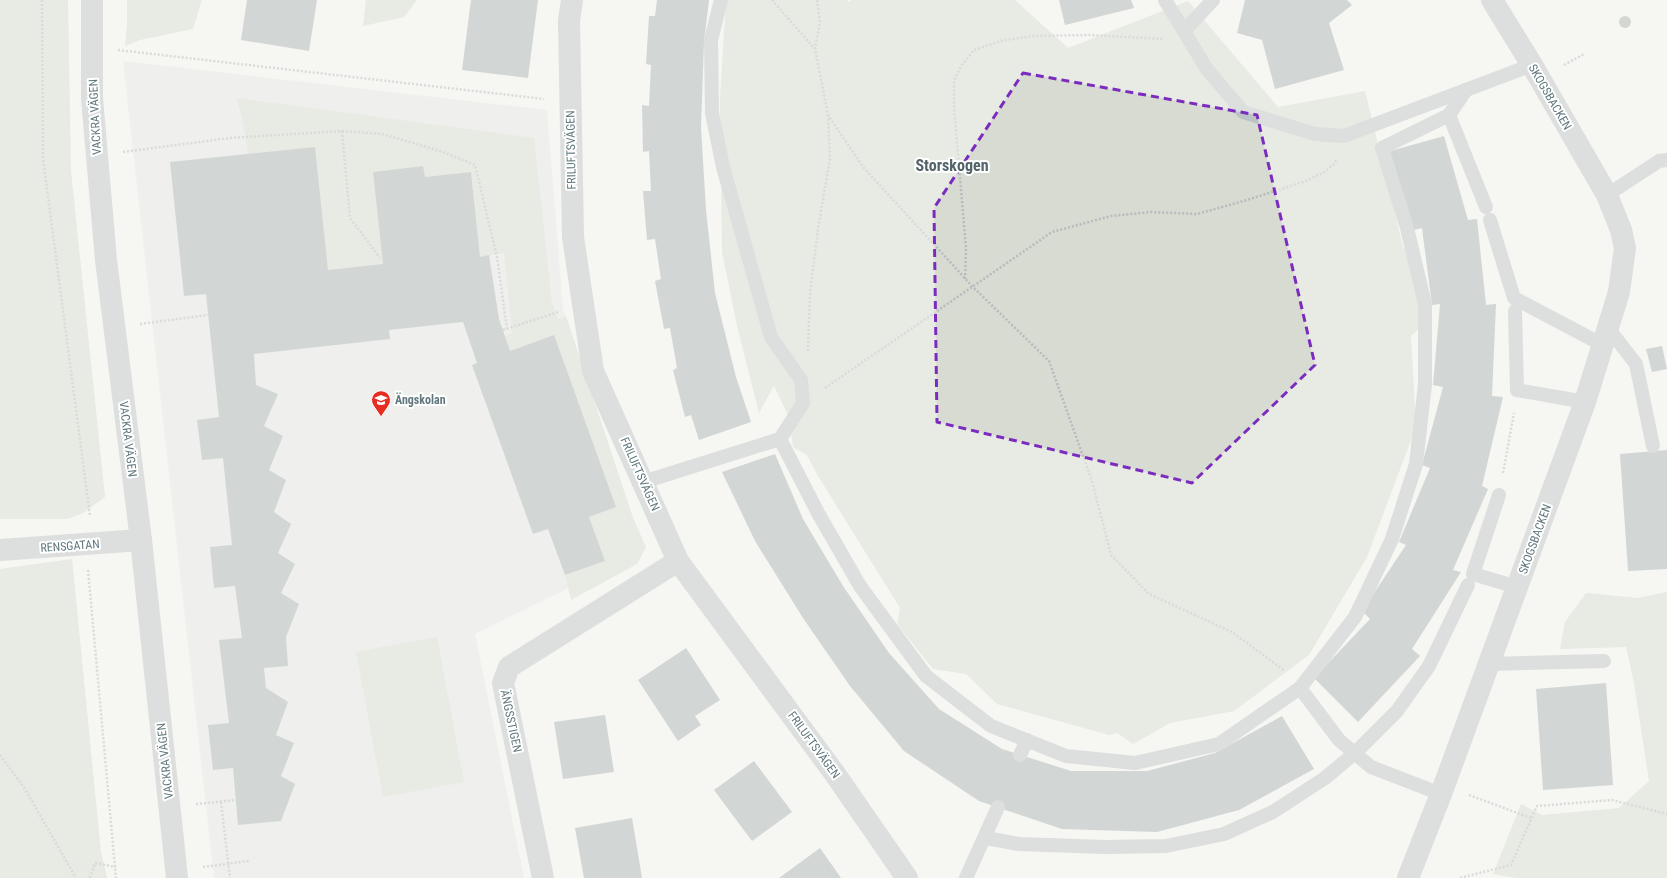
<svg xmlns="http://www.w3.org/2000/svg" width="1667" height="878" viewBox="0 0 1667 878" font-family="'Roboto Condensed',sans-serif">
  <rect width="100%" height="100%" fill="#f6f6f3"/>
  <polygon fill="#e7e7e6" points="123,61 547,110 563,309 644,551 475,634 524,878 214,878"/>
  <g fill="#d7dbd2">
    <polygon points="0,0 68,0 71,171 105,497 83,513 67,519 0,519"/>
    <polygon points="127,0 202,0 193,29 140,40 125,46 127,25"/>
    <polygon points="366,0 417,0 404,17 363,26"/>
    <polygon points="726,0 847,0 848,2 852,0 1015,0 1068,48 1188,1 1278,107 1365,91 1403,247 1421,266 1425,323 1411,336 1416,427 1367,557 1309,655 1234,711 1170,723 1133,744 1117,733 1109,735 997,704 966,674 933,669 897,624 900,608 818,476 807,455 793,447 789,417 774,386 759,413 737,326 722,252 720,98"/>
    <polygon points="237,98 534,138 552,304 558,319 566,316 633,518 646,547 637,564 571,600 565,575 605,561 589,517 616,507 553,335 510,351 505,337 512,333 504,253 480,257 471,172 425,177 423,166 373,172 383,264 328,270 315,147 248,154 244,127"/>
    <polygon points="72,559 101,852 107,878 0,878 0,569"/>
    <polygon points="1667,592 1667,878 1517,878 1493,874 1521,804 1542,815 1619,808 1649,781 1634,683 1626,647 1560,649 1565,622 1586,593 1637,598"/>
    <polygon points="437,637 464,782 383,797 356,652"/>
  </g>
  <g fill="#a6b1b4">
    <polygon points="247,0 317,0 309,51 241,40"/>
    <polygon points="471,0 538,0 528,78 462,70"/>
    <polygon points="657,0 709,0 704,42 701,128 706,210 715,293 736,377 751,422 699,440 691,415 685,417 673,370 677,368 670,328 664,329 655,281 661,279 655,239 647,240 643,191 651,191 649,151 643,152 642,105 649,106 651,65 646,64 649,16 655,16"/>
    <polygon points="1059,0 1131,0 1134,8 1065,25"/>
    <polygon points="1245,0 1347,0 1352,5 1329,23 1344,70 1275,89 1262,40 1237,33"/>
    <polygon points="1444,136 1468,220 1477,219 1486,305 1496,304 1492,396 1503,397 1482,486 1488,489 1453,570 1461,572 1412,649 1420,656 1358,722 1314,678 1370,619 1362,611 1406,545 1399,542 1430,468 1422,465 1443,387 1433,385 1440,304 1432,305 1422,228 1414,230 1387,152"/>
    <polygon points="315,147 328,270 383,264 373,172 423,166 425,177 471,172 480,257 489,255 499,319 510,351 554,335 616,507 589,517 605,561 565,575 548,529 533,534 472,365 477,363 463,322 389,330 390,339 254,354 256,385 278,394 264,426 283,436 269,470 286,480 274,512 291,524 278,553 295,564 281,593 299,604 286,637 288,666 264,668 266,688 288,702 276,735 294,743 281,776 295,784 281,821 238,825 233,768 213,770 208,725 229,723 219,640 242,638 235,586 214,588 210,547 232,545 223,458 202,460 197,420 219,417 206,294 184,296 170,162"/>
    <polygon points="1662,346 1667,369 1652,372 1646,349"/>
    <polygon points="1667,450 1667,569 1628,571 1620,454"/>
    <polygon points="775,454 803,519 843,586 889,653 939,709 1002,749 1071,771 1147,771 1215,753 1282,716 1314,769 1239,810 1157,832 1062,829 979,801 904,751 850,686 803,618 755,541 722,472"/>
    <polygon points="686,648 720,700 695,716 701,725 678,741 638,680"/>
    <polygon points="1606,683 1613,785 1543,790 1536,689"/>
    <polygon points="605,715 614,772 563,779 554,722"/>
    <polygon points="754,761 792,812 752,841 714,790"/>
    <polygon points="632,818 642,878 584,878 575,828"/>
    <polygon points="820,848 841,878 779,878"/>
  </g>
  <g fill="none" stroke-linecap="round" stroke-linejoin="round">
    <g stroke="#b6bbbd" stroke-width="2.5" stroke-dasharray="2 2" stroke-linecap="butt">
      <polyline points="42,0 43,158 90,516"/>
      <polyline points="772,0 815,49"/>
      <polyline points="817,0 820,22 815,49 828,115 863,167 973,287 1049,361 1092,481 1111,555 1149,594 1232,632 1285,671"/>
      <polyline points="118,50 544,99"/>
      <polyline points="1564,65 1584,54"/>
      <polyline points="342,131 350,218 380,258"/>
      <polyline points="123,152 230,138 342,131 382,134 440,151 475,165 497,257 507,329"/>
      <polyline points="965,279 966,248 954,107 954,81 961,66 974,50 1004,40 1035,36 1090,35 1163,39"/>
      <polyline points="140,324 208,315"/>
      <polyline points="503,330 558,312"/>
      <polyline points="808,351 810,293 818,229 830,158 828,115"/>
      <polyline points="825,388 1052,232 1111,216 1151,212 1197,214 1247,200 1303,182 1323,173 1334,164 1337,158"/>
      <polyline points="1503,473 1514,413"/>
      <polyline points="88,570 116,878"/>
      <polyline points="0,755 25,789 76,878"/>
      <polyline points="1469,795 1531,818"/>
      <polyline points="221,802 230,878"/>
      <polyline points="196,804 236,800"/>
      <polyline points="203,867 249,861"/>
      <polyline points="90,878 95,863 116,867"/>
      <polyline points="1460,878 1511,865 1537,806 1612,800 1667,814"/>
    </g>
    <g stroke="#bcc3c5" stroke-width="14">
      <polyline points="721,0 711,40 712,113 723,167 771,337 801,380 803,403 780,439"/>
      <polyline points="1165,0 1184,31 1213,0"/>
      <polyline points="1184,31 1206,68 1243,112 1315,134 1344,136 1532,65"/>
      <polyline points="1466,90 1449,115 1486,207"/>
      <polyline points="1607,195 1659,161 1667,160"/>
      <polyline points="1490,220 1514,298 1603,345"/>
      <polyline points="1515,311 1517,390 1585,402"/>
      <polyline points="1608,328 1636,364 1653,446"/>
      <polyline points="643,482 780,439 818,513 860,586 926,676 991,726 1066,756 1135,763 1219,744 1300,688 1339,740 1371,767 1441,794"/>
      <polyline points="1499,495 1473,574 1517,587"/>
      <polyline points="1489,664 1604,661"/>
      <polyline points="1300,688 1355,617 1392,539 1416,464 1425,384 1425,304 1407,228 1382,148 1449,115"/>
      <polyline points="1020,755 1027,740"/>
      <polyline points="986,838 1019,844 1105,847 1166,846 1224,834 1273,812 1325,778 1355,753 1397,711 1429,666 1468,585"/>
      <polyline points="966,878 998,807"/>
    </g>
    <g stroke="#bcc3c5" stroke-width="22">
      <polyline points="92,0 92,98 106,260 141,540 177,878"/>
      <polyline points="572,0 569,21 573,237 593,371 678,561 835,774 907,878"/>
      <polyline points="0,550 141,540"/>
      <polyline points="543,878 503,683 509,667 678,561"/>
      <polyline points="1408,878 1441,794 1585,402 1619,292 1625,248 1621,230 1607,195 1532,65 1492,0"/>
    </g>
  </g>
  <circle fill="#abb2a4" cx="1625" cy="22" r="6"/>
  <path d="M0 0H1667V878H0ZM1023 73 1257 115 1315 365 1192 483 937 422 934 208Z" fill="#f6f6f3" fill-opacity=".55" fill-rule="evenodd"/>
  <path fill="none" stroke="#7b2cbf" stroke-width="3" stroke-dasharray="8 5" stroke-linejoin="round" d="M1023 73 1257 115 1315 365 1192 483 937 422 934 208Z"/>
  <defs>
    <symbol id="school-pin" viewBox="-11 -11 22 30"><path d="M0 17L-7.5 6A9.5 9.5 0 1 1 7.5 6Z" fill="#e72c22" stroke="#fff"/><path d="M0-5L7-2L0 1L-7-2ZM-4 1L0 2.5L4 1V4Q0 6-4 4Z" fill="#fff"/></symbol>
  </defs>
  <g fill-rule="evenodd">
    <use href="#school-pin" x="370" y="389" width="22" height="30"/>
  </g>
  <g text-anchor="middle" stroke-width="4" stroke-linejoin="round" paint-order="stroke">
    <g font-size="12" fill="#60777e" stroke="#fff">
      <text transform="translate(1550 97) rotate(60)" y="4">SKOGSBACKEN</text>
      <text transform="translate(95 117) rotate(-93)" y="4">VACKRA VÄGEN</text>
      <text transform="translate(571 150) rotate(-91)" y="4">FRILUFTSVÄGEN</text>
      <text transform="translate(128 439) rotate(83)" y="4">VACKRA VÄGEN</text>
      <text transform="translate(640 474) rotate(66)" y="4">FRILUFTSVÄGEN</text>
      <text transform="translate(1535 539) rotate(-70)" y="4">SKOGSBACKEN</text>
      <text transform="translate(70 546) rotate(-4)" y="4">RENSGATAN</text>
      <text transform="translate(511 721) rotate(78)" y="4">ÄNGSSTIGEN</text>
      <text transform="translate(814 745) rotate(54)" y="4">FRILUFTSVÄGEN</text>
      <text transform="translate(165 761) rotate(-96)" y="4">VACKRA VÄGEN</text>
    </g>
    <g font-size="12" font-weight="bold" fill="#60777e" stroke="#fff" text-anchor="start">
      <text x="395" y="404">Ängskolan</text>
    </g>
    <g font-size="16" font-weight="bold" fill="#536369" stroke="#fff">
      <text x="952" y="171">Storskogen</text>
    </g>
  </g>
</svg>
